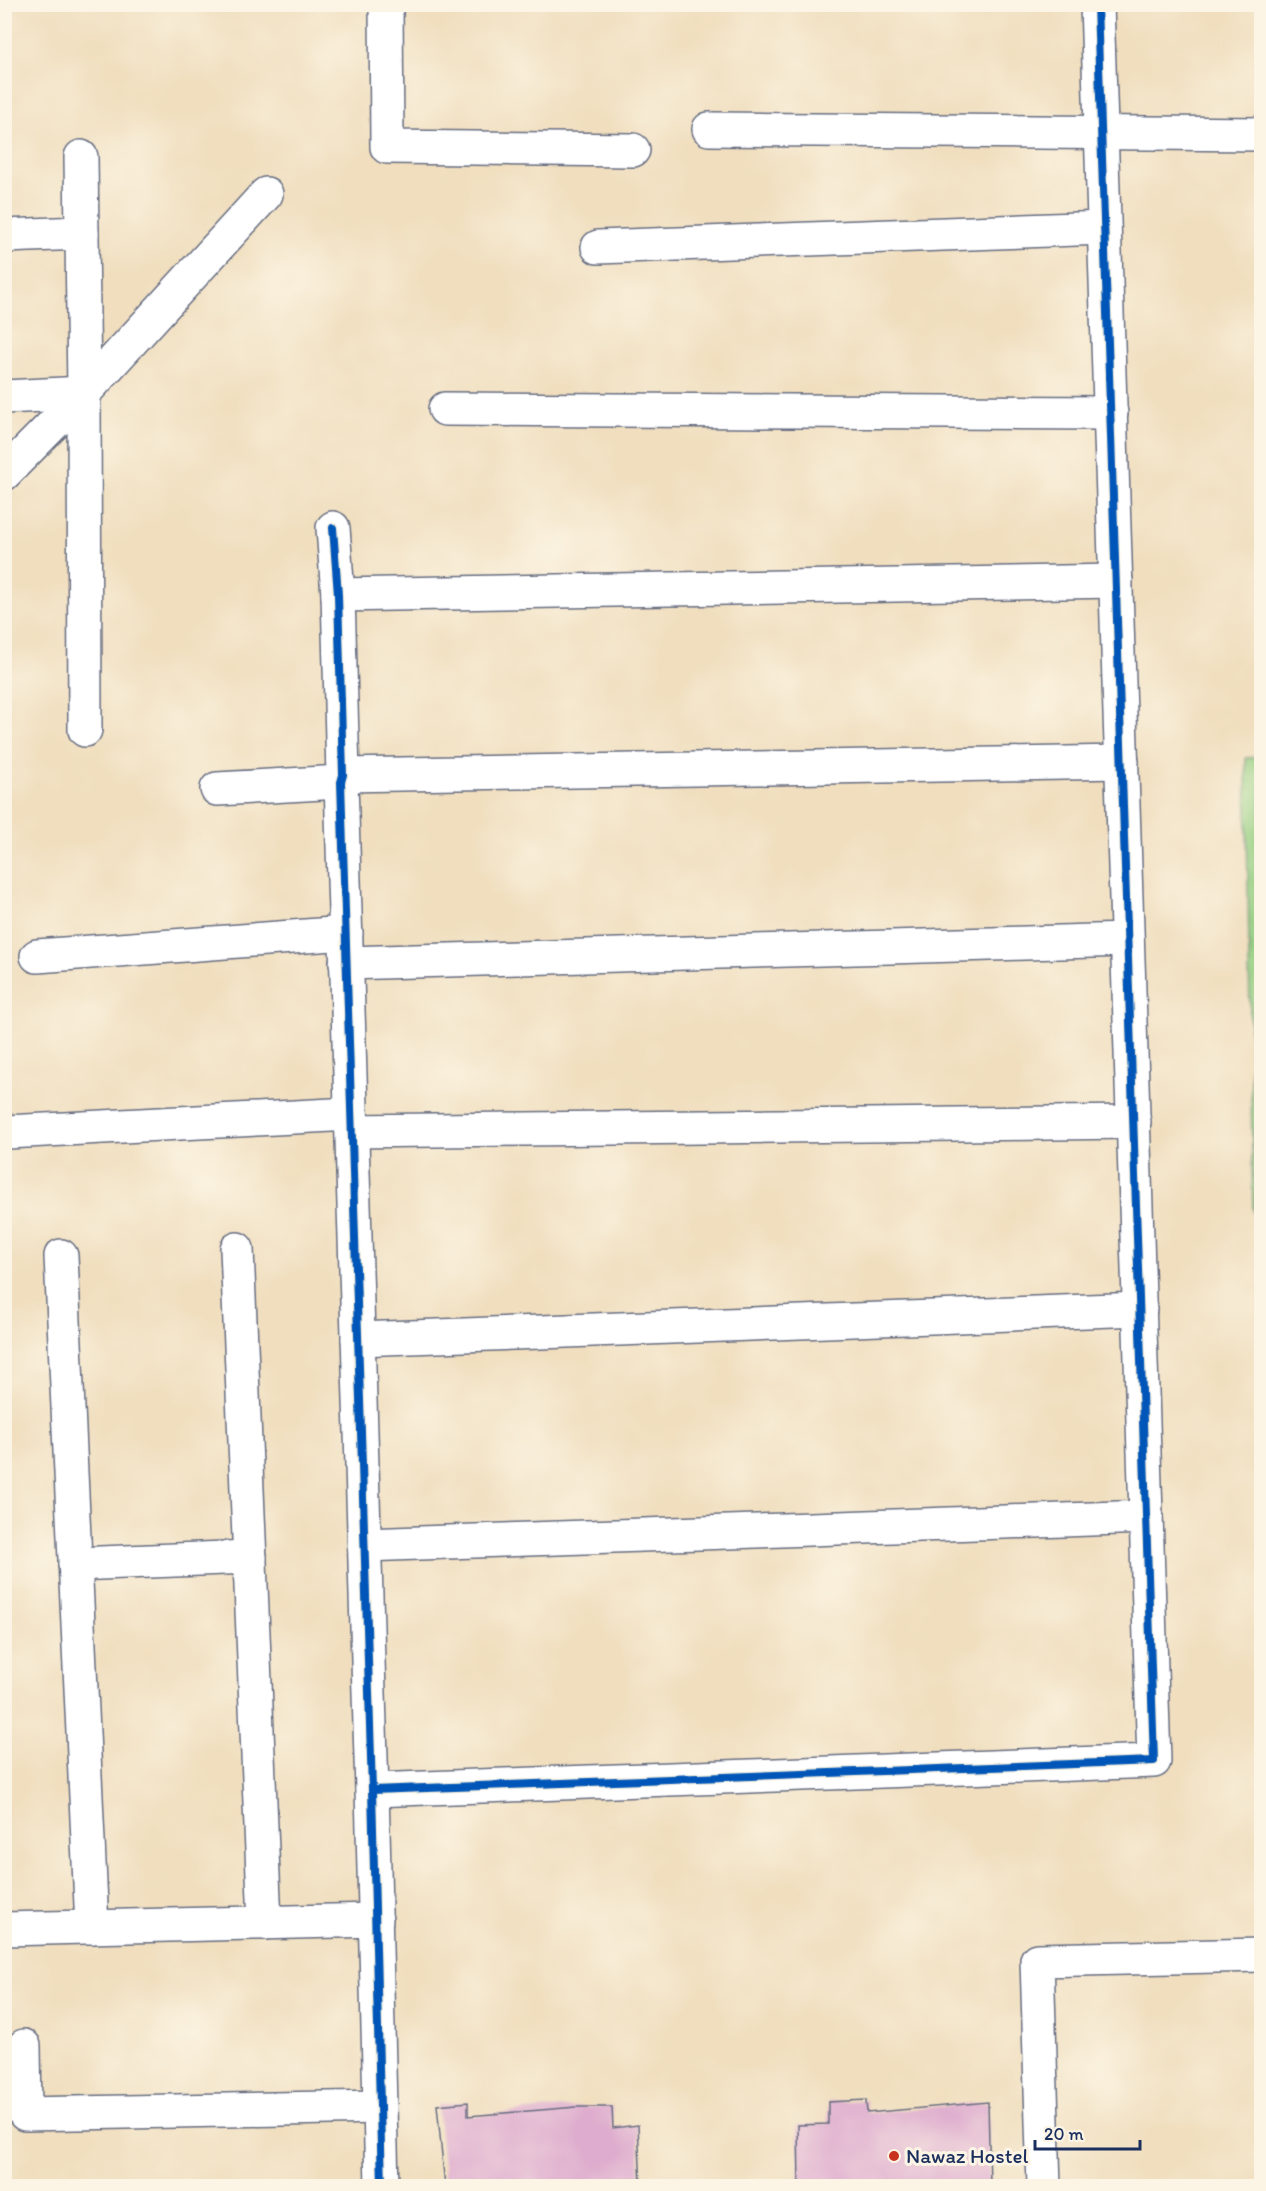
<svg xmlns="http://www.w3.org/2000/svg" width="1266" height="2191" viewBox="0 0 1266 2191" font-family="Itim,sans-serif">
  <rect width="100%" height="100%" fill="#fcf5e5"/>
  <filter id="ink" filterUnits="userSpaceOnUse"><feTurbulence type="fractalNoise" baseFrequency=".0167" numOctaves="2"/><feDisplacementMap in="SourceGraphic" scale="12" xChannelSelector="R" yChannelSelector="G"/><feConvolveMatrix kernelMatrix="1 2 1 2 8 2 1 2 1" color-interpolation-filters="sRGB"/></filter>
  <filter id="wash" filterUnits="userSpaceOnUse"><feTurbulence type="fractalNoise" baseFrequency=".008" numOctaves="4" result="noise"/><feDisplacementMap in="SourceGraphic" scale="24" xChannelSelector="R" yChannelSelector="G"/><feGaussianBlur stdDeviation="1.35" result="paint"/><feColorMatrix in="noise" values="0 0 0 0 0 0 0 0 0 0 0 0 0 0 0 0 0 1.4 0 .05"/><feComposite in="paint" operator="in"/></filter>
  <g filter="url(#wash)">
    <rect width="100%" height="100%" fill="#f0debe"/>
    <polygon fill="#97cf82" stroke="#597f70" stroke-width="1.5" points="1261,757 1262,1212 1253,1212 1246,758"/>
    <g id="blocks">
      <g fill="#deacce">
        <polygon points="866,2100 867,2113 988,2102 990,2186 799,2186 798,2125 828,2124 828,2102"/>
        <polygon points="468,2102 468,2116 577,2107 612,2107 613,2128 638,2125 641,2186 445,2186 437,2105"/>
      </g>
    </g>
  </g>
  <g filter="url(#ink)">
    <use href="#blocks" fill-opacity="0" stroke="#666c80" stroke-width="1.5"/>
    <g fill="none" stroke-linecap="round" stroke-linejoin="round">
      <defs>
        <g id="minor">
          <polyline points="386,4 387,147 633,150"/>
          <polyline points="709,129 1262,134"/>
          <polyline points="81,157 84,393"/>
          <polyline points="4,236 82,233"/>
          <polyline points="598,247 1104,228"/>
          <polyline points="4,397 84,393 85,730"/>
          <polyline points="445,409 1111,413"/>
          <polyline points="4,474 84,393 266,194"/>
          <polyline points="333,528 338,595 343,775 341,782 372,1790 382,2186"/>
          <polyline points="338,595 1116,581"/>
          <polyline points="343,775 1122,762"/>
          <polyline points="217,789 341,782"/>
          <polyline points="37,956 346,933"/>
          <polyline points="346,963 1127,940"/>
          <polyline points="352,1131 1134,1122"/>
          <polyline points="7,1132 351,1114"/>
          <polyline points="237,1249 265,1923"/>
          <polyline points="61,1256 92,1927"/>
          <polyline points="358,1339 1140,1309"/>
          <polyline points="364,1545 1146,1517"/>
          <polyline points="75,1564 250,1557"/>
          <polyline points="372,1790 1154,1761 1097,4"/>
          <polyline points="4,1929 376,1920"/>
          <polyline points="24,2046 25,2114 380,2107"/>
          <polyline points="1044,2186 1037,1960 1262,1955"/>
        </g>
      </defs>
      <use href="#minor" stroke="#666c80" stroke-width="36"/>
      <use href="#minor" stroke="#fff" stroke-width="33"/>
      <defs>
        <g id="cycleway">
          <polyline points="333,528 338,595 343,775 341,782 372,1790 382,2186"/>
          <polyline points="372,1790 1154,1761 1097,4"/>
        </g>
      </defs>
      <use href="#cycleway" stroke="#fcf5e5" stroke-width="11"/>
      <use href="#cycleway" stroke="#0057b8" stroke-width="8"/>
    </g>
  </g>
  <circle fill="#c8321e" stroke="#fcf5e5" stroke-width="2" cx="894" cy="2156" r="6"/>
  <g text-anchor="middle" stroke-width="6" stroke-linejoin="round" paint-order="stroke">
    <g font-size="21" fill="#1b2f5e" stroke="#fcf5e5" text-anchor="start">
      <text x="906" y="2163">Nawaz Hostel</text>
    </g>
  </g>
  <rect width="1266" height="2191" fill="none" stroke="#fcf5e5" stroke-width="24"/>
  <path d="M1035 2140v9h105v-9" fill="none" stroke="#1b2f5e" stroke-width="3"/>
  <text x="1044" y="2140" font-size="18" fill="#1b2f5e" stroke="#fcf5e5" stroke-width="4.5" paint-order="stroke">20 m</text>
</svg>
